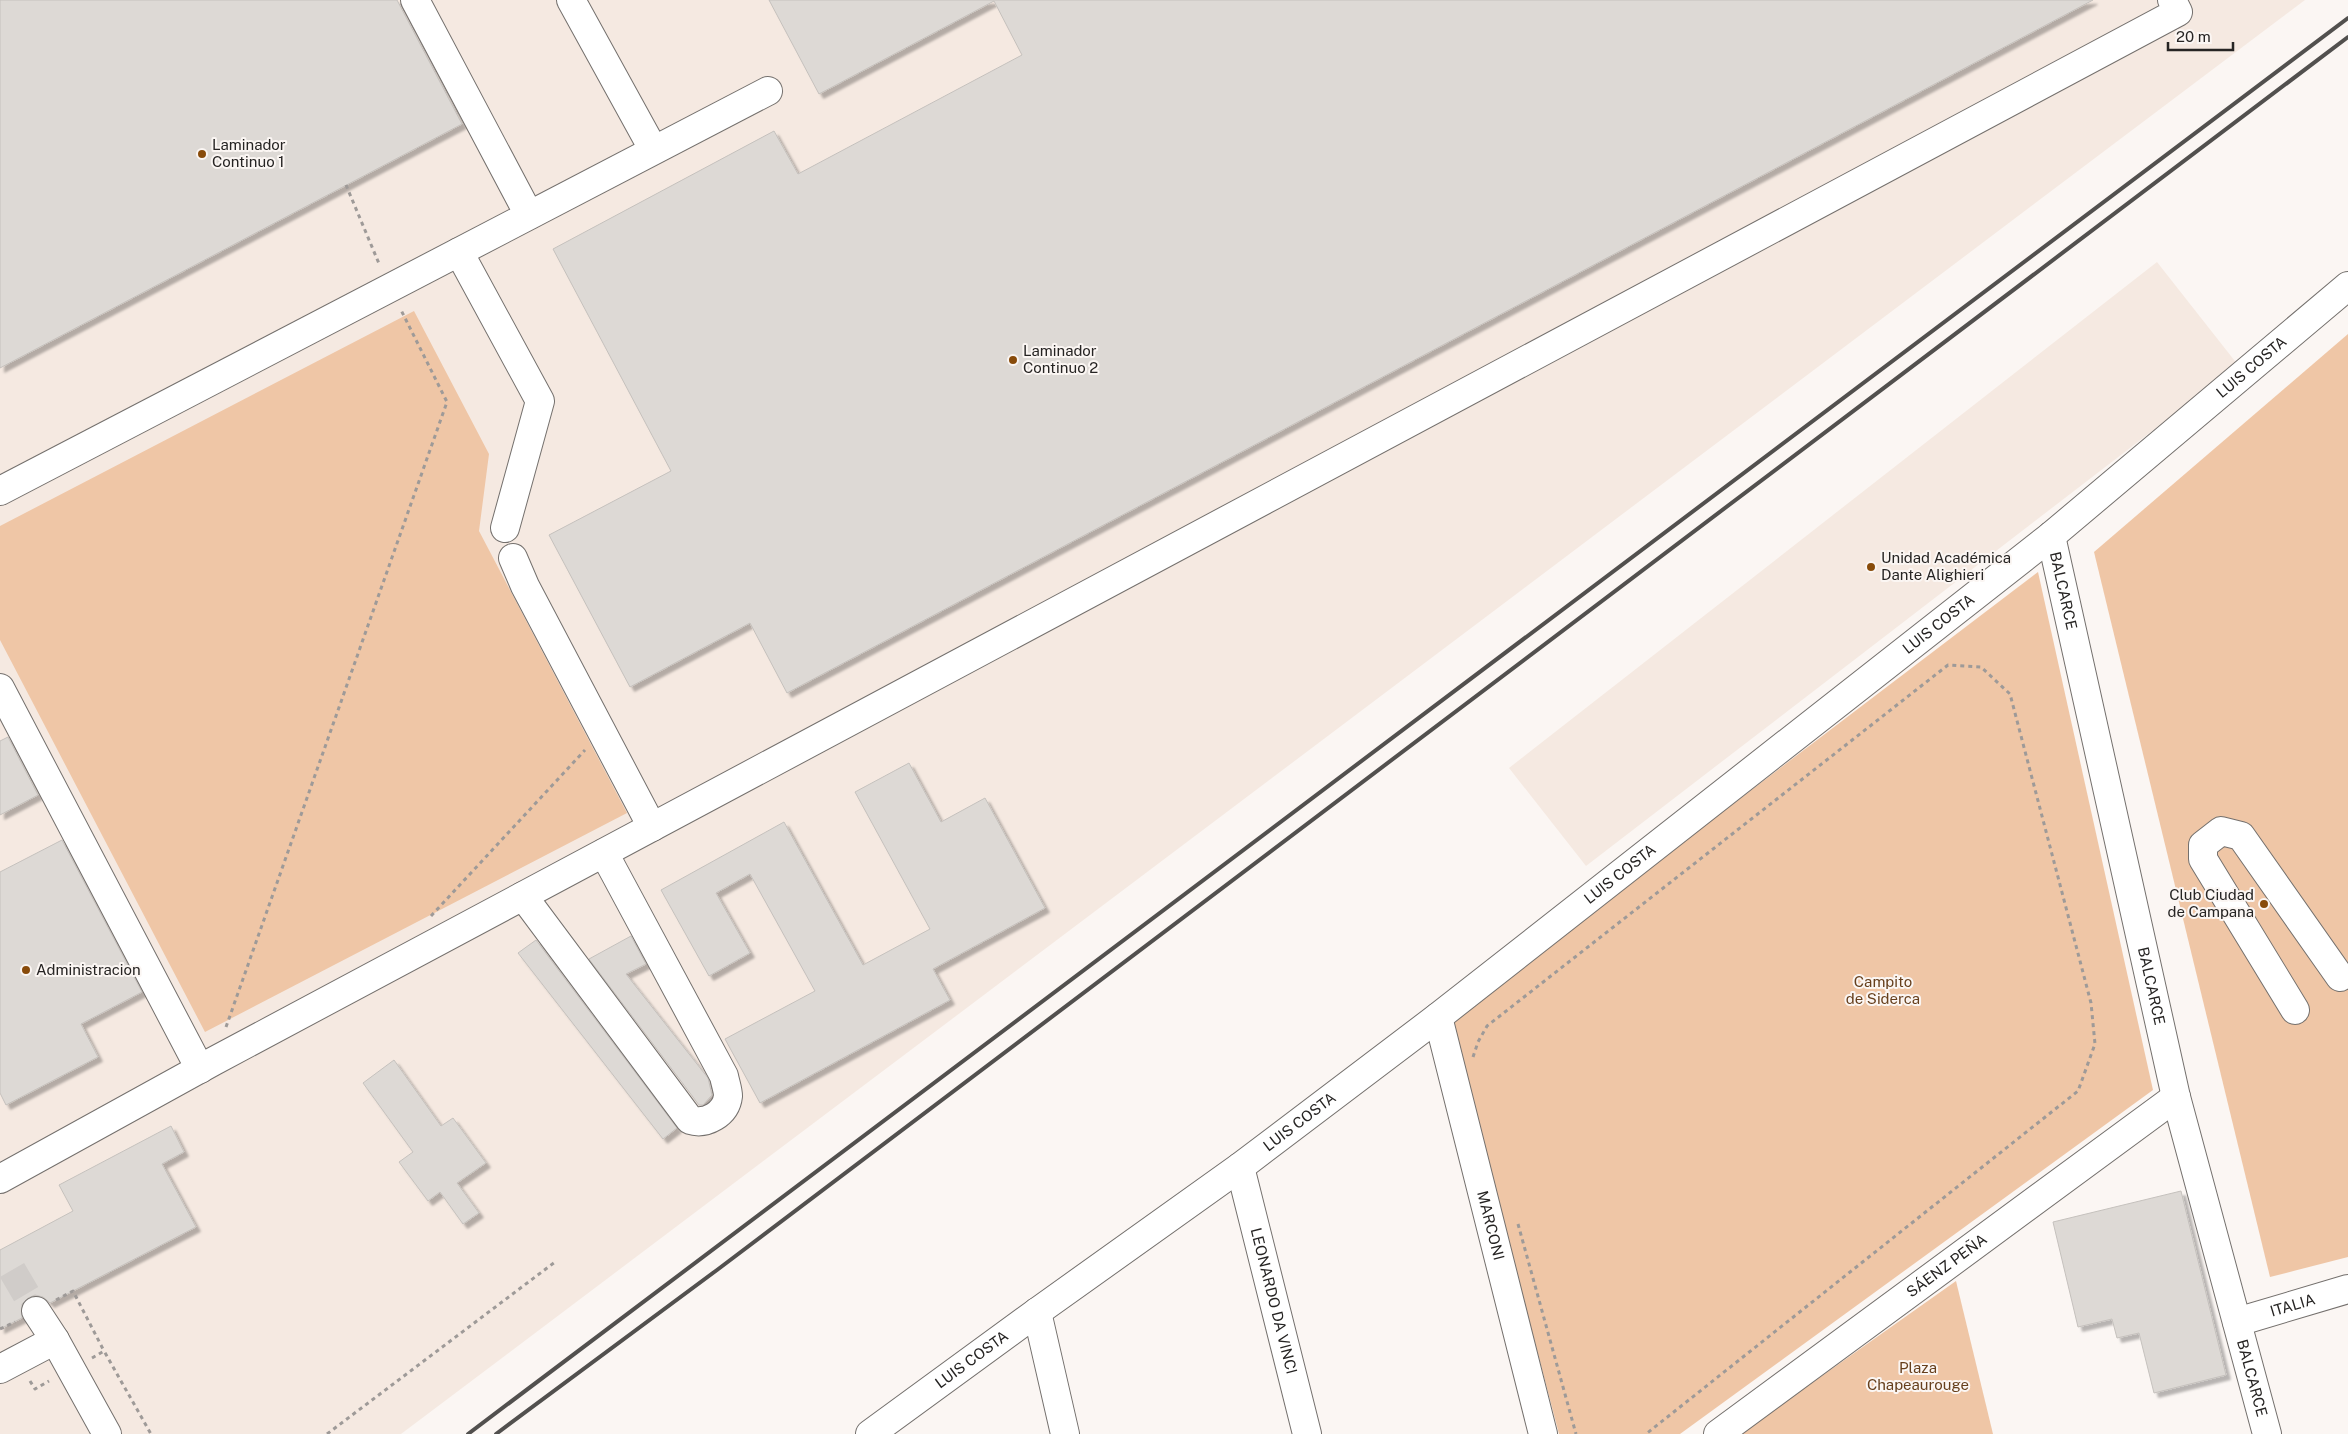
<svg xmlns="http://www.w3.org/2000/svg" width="2348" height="1434" viewBox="0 0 2348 1434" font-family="'Public Sans',sans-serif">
  <defs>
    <filter id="shadow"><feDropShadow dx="4.5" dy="4.5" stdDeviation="1" flood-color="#0004"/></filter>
  </defs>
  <rect width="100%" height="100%" fill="#fbf6f3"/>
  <g fill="#f5e9e1">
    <polygon points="0,0 2305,0 401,1434 0,1434"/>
    <polygon points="2157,262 2238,365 1586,866 1509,768"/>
  </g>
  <g fill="#efc6a6">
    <polygon points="414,311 489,454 479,531 627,813 205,1032 0,640 0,526"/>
    <polygon points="2348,334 2348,1257 2270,1277 2094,552"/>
    <polygon points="2038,572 2153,1090 1680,1434 1559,1434 1450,1019"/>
    <polygon points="1956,1281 1993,1434 1740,1434"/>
  </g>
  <g fill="#ddd9d5" stroke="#c5c1bd" filter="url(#shadow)">
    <polygon points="0,0 397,0 462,124 0,368"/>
    <polygon points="769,0 2093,0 787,693 750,623 630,687 549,535 671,471 553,249 774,131 798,174 1022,55 994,1 819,94"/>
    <polygon points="8,737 38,795 0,815 0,741"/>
    <polygon points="909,763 941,822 985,798 1045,908 933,969 950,1000 760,1103 725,1039 815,991 750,874 716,893 750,953 709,976 661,890 784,822 863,965 930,929 855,792"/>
    <polygon points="62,840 142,992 81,1024 98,1057 6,1105 0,1093 0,872"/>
    <polygon points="631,936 646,964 626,974 708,1078 712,1095 703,1105 699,1105 589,959"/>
    <polygon points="536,940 677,1128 663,1139 518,953"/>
    <polygon points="394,1060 441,1126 453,1118 486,1163 457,1183 479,1213 463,1224 440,1192 428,1201 399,1162 413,1152 363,1083"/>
    <polygon points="171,1126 184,1152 162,1164 196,1227 50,1303 43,1297 35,1295 28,1298 22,1304 22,1318 0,1329 0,1250 73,1211 59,1185"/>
    <polygon points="2181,1191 2226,1375 2154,1393 2139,1333 2117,1338 2112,1319 2078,1327 2053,1222"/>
  </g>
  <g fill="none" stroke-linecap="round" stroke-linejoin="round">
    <polyline stroke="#d0ccc9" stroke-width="28" stroke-dasharray="28 14" stroke-linecap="butt" points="12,1270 36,1311"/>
    <defs>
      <g id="minor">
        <polyline points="415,0 529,215"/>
        <polyline points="571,0 653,149"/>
        <polyline points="459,252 540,401 505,528"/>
        <polyline points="0,491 768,91"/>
        <path id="s1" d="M2051 536 2176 1097 2267 1434"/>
        <polyline points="513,558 525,586 652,827"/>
        <polyline points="0,688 200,1069"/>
        <path d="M523 896 690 1120C706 1125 726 1114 728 1096 728 1090 725 1082 724 1076L604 853"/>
        <polyline points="2295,1010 2203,859 2203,845 2221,831 2241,836 2340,977"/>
        <path id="s2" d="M1438 1017 1543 1434"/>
        <path id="s3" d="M1240 1167 1307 1434"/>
        <polyline points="0,1179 214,1061 2178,12 2172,0"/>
        <polyline points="36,1311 55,1340 107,1434"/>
        <polyline points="1037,1312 1065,1434"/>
        <path id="s4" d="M2237 1322 2348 1289"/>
        <polyline points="0,1369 55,1340"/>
        <path id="s5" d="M870 1434 1037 1312 1240 1167 1438 1017 2051 536 2348 286"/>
        <path id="s6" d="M1718 1434 2176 1097"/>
      </g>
    </defs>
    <use href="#minor" stroke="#74706d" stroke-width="30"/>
    <g stroke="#9e9a98" stroke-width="3" stroke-dasharray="4 4" stroke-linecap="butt">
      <polyline points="346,185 380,266"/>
      <polyline points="431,916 585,750"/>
      <polyline points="226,1027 447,402 401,310"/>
      <polyline points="1473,1057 1478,1042 1487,1026 1948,665 1981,667 2010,694 2091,1003 2095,1044 2078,1091 1646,1434"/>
      <polyline points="1518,1224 1576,1434"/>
      <polyline points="56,1300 73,1291 104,1351"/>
      <polyline points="0,1329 15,1322"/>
      <polyline points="92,1358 104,1351 151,1434"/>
      <polyline points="30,1381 35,1389 49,1381"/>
      <polyline points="327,1434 555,1262"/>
    </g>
    <use href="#minor" stroke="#fff" stroke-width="28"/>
    <g stroke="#52504e" stroke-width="4">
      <polyline points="468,1434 2348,18"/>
      <polyline points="496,1434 717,1270 2348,37"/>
    </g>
  </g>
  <g fill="#884b0a" stroke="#fbf6f3" stroke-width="2">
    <circle cx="202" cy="154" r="5"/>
    <circle cx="1013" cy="360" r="5"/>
    <circle cx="1871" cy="567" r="5"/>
    <circle cx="2264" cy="904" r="5"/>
    <circle cx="26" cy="970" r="5"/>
  </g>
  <g text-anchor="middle" stroke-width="4" stroke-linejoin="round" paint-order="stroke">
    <g font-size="15" fill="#262423" stroke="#fbf6f3" text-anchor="start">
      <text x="212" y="150">Laminador<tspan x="212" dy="17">Continuo 1</tspan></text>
      <text x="1023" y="356">Laminador<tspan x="1023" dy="17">Continuo 2</tspan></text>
      <text x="1881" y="563">Unidad Académica<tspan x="1881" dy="17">Dante Alighieri</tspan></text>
      <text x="2254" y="900" text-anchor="end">Club Ciudad<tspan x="2254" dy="17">de Campana</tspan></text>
      <text x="36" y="975">Administracion</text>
    </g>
    <g font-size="15" fill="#262423" stroke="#fbf6f3">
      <text dy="5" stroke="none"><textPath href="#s5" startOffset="1746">LUIS COSTA</textPath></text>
      <text dy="5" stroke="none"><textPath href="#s1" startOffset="56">BALCARCE</textPath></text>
      <text dy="5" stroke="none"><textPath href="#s5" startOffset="1341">LUIS COSTA</textPath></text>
      <text dy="5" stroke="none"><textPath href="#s5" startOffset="936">LUIS COSTA</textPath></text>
      <text dy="5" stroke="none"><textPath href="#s1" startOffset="461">BALCARCE</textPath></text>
      <text dy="5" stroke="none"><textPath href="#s5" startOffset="531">LUIS COSTA</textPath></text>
      <text dy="5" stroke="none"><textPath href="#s2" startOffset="215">MARCONI</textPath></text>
      <text dy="5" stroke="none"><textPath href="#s6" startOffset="284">SÁENZ PEÑA</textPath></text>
      <text dy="5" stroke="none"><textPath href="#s3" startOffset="138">LEONARDO DA VINCI</textPath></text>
      <text dy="5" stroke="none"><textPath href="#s4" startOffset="58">ITALIA</textPath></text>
      <text dy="5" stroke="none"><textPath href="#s5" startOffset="126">LUIS COSTA</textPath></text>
      <text dy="5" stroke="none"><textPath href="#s1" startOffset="866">BALCARCE</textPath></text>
    </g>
    <g font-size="15" fill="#663f1c" stroke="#fbf6f3">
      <text x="1883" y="987">Campito<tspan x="1883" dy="17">de Siderca</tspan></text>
      <text x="1918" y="1373">Plaza<tspan x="1918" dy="17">Chapeaurouge</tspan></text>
    </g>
  </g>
  <path d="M2168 42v8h65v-8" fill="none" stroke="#262423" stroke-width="2.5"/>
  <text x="2176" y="42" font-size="15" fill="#262423" stroke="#fbf6f3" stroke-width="4" paint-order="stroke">20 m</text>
</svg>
